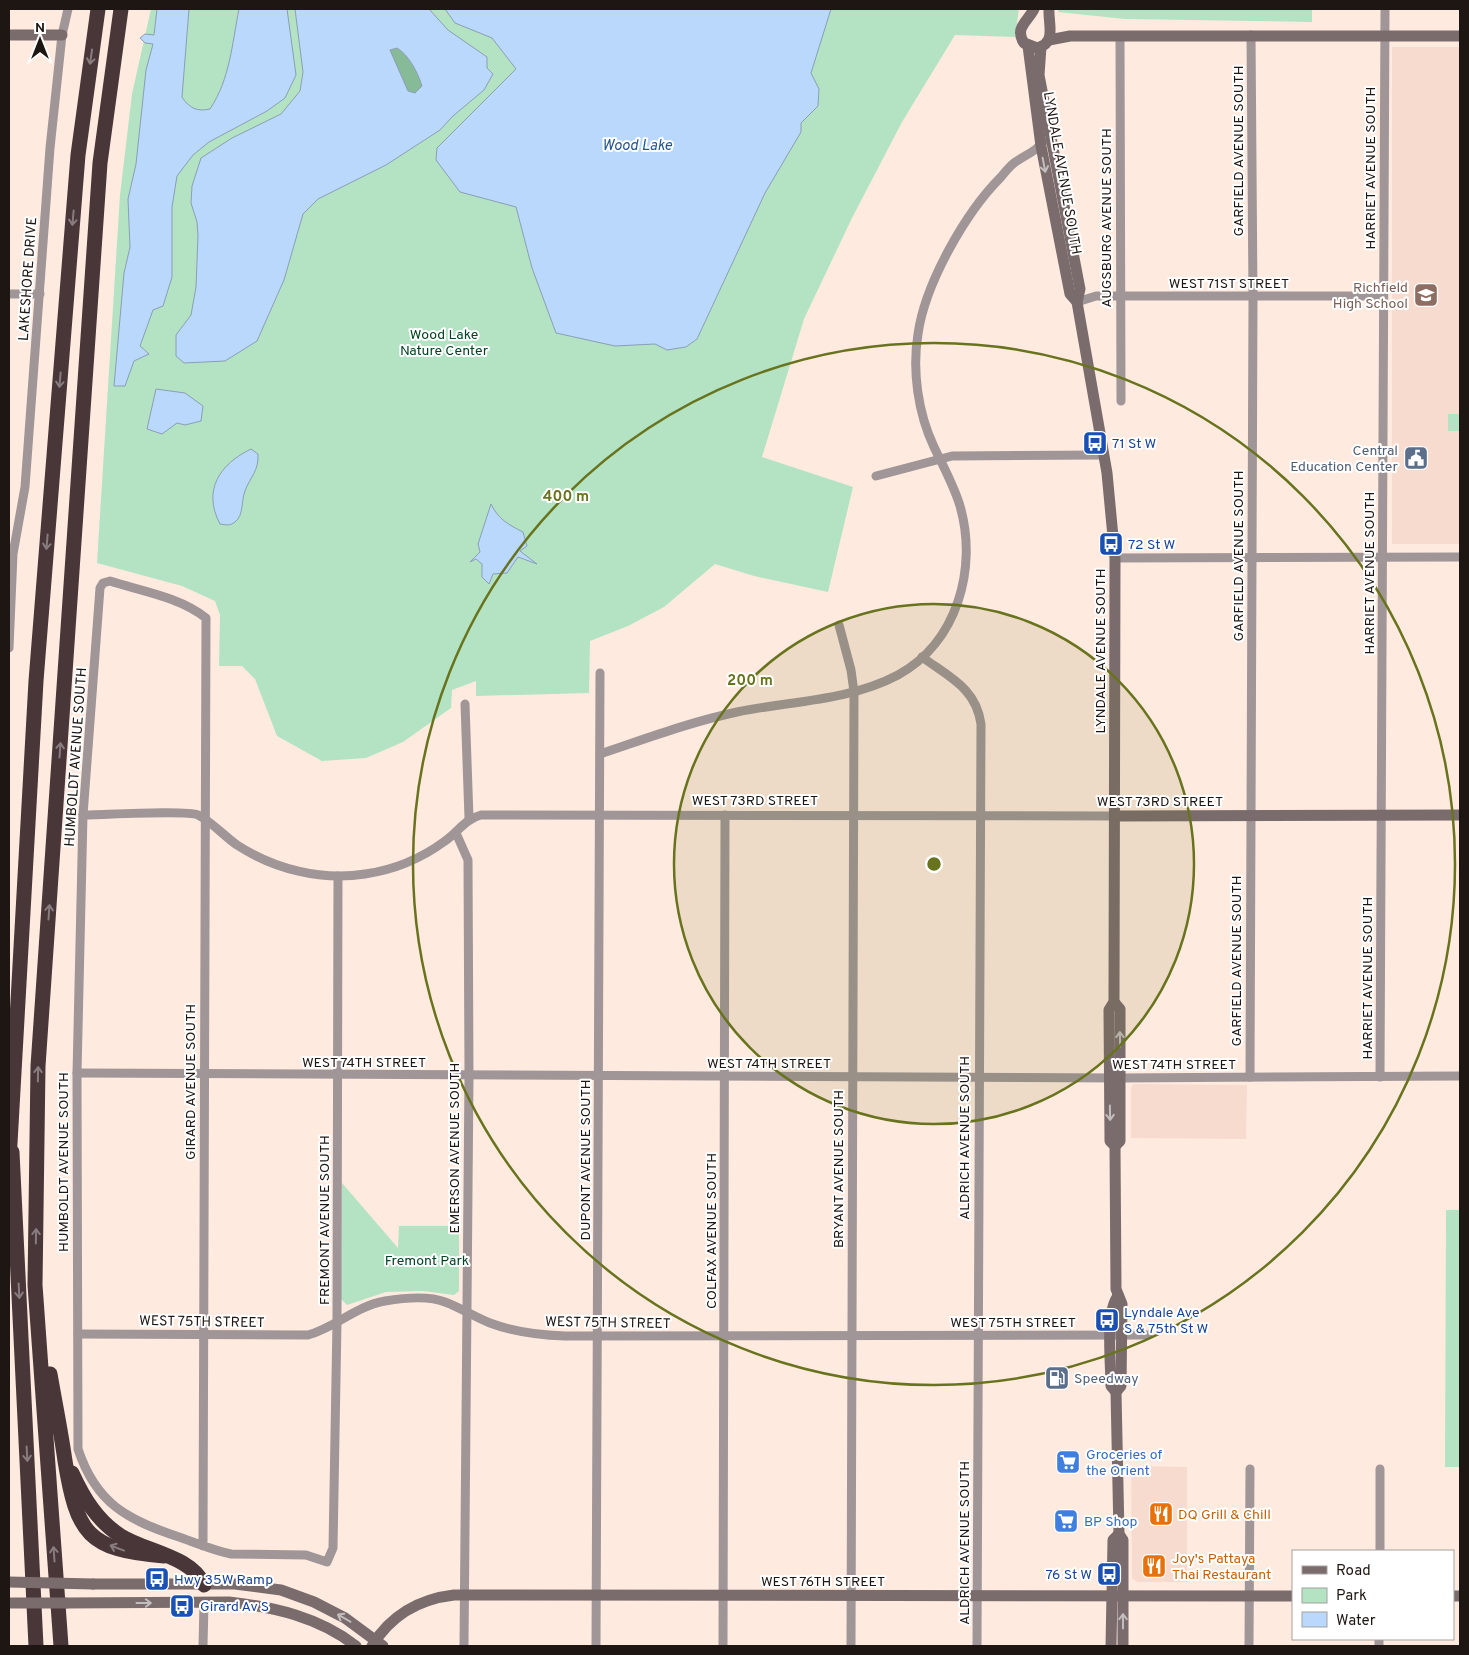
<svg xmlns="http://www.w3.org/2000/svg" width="1469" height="1655" viewBox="0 0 1469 1655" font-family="Overpass,sans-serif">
  <rect width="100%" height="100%" fill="#ffeae0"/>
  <g fill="#f7dbce">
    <rect x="1392" y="47" width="68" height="497"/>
    <polygon points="1133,1084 1247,1085 1246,1139 1131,1138 1131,1088"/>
    <polygon points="1131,1466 1187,1467 1187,1582 1137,1582 1132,1578"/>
  </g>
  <g fill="#b3e3c2">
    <polygon points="151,9 1019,9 1015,37 955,35 902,122 852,218 804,319 762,457 853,487 828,592 754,576 715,564 664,607 628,626 590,641 589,693 476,696 476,681 452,690 451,708 403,742 366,758 322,761 277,736 255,679 242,666 219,666 220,615 215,601 182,586 97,563 120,195 132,94"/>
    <polygon points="1059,9 1312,9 1312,22 1125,19 1058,12"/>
    <rect x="1448" y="414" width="12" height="17"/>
    <polygon points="342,1183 398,1248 399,1226 459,1226 459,1291 454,1295 423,1291 386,1292 347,1305 341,1299"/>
    <polygon points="1446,1210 1460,1210 1460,1467 1445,1467"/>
  </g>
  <path fill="#87bb98" d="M397 48C409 55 418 73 422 86L415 93 408 92 389 50Z"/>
  <g fill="#b9d8fc" stroke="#8a9eb6" fill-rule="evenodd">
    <path d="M157 9H189L182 97C189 108 197 112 210 109 230 79 232 44 239 9H287L296 75 285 98 267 111 209 142 193 155 177 176 172 207V277L163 306 153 310 140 346 149 354 134 361 125 386H114L124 273 130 247 128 199 136 164 146 70 153 44 145 43 140 38 145 34 154 35Z"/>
    <path d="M295 9H429L448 30 487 57V68L493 74 484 90 453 116 440 130 386 165 318 199 303 214 284 280 257 341 225 361 184 363 176 356V335L191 315 196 287 198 236 197 222 191 203 192 186 201 158 232 138 281 114 300 91 303 72ZM397 48C409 55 418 73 422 86L415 93 408 91 390 50Z"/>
    <polygon points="445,9 831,9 811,73 819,89 818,106 801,123 801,132 765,193 697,339 686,347 667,350 655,344 615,346 556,333 532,268 516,207 460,192 436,160 437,148 516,69 492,38 455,23"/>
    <polygon points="156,389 185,393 203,406 201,421 185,425 177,423 162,434 147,429"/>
    <path d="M251 449 258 454C259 471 250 477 245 491 241 501 244 515 235 522 230 526 226 525 220 524 202 490 220 464 251 449Z"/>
    <path d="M491 504C498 519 509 525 523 532L527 546 520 551 537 564 518 557 507 573 493 574 489 584 482 577V564L476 559 470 562 480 552 478 544Z"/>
  </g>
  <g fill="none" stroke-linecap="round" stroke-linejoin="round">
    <g stroke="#a09697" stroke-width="9">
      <polyline points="1120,36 1121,401"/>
      <polyline points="9,294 40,294"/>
      <polyline points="1077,302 1096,296 1383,296"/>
      <polyline points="876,476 952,456 1104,455"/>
      <polyline points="1115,558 1460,557"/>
      <polyline points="839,625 851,670 854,692 851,1646"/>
      <polyline points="9,648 13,554 25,487 50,148 62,35 68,9"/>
      <path d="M922 657C949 677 976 688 981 724L977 1646"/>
      <polyline points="465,704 469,818"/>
      <path d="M600 754C645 739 690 722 737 712 790 701 849 701 898 675 957 643 978 568 960 506 954 486 943 466 934 447 918 413 912 371 918 334 925 284 965 213 1001 177 1005 172 1009 167 1014 163 1023 156 1036 152 1043 142"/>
      <path d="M83 815C101 815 187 810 198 815 212 822 224 836 237 845 274 869 321 881 365 874 393 870 422 858 445 841 458 832 465 819 481 815L1115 816"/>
      <polyline points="456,833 468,860 469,1076 464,1646"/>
      <polyline points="77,1073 1121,1078 1460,1076"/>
      <polyline points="1250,1077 1253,297 1251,35"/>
      <polyline points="1380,1077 1385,9"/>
      <path d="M78 1334 308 1335C336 1327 356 1306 385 1301 403 1298 427 1295 445 1302 461 1308 475 1317 490 1323 514 1332 540 1335 565 1336L1148 1335"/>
      <path d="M203 1546 206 618C180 597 141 591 110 581L103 583 100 588 83 815 77 1073 78 1449C96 1504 128 1520 179 1537 196 1543 213 1550 231 1554L306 1555 327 1562 333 1548 337 1322 338 876"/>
      <polyline points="1380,1551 1380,1469"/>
      <polyline points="203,1646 204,1603"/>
      <polyline points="596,1646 600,673"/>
      <polyline points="723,1646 725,815"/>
      <polyline points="1249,1646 1250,1469"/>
      <polyline points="1379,1646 1379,1639"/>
    </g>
    <g stroke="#7a6c6d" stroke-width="11">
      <path d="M1034 9C1028 21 1014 28 1024 43L1037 48C1057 43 1048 24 1049 9"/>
      <polyline points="9,35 62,35"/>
      <polyline points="1049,40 1070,36 1460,36"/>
      <polyline points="1028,46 1041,146 1070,294 1077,302"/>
      <polyline points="1041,47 1039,75 1080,289 1077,302 1107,473 1115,558 1114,1002 1109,1010 1110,1141 1115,1146 1116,1289 1122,1304 1121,1386 1116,1392 1119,1534 1123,1540 1123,1646"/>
      <polyline points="1115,816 1460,815"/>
      <polyline points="1114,1002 1120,1009 1120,1141 1115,1146"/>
      <path d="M1116 1392 1111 1386C1111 1364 1105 1312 1118 1296"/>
      <polyline points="93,1584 235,1584 281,1590 314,1602 345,1618 383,1646"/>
      <polyline points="1453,1596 1460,1596"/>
      <path d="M66 1603 229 1602C274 1607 319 1617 356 1646"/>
      <path d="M372 1646C390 1616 419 1599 454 1595L1293 1596"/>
      <polyline points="1111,1646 1113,1540 1119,1534"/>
    </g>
    <g stroke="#483638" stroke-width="15">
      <polyline points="12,1152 36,1646"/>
      <polyline points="9,1161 36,681 78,155 98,9"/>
      <path d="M50 1374C55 1403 61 1432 65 1461 77 1534 88 1550 164 1556"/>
      <path d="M72 1473C83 1497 97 1521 121 1536 147 1552 191 1556 204 1585"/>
      <polyline points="61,1646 35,1285 38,1066 100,163 121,9"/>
    </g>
    <g stroke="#7a6c6d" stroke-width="11">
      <polyline points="9,1582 93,1584"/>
      <polyline points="9,1603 66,1603"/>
    </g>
  </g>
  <defs><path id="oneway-shaft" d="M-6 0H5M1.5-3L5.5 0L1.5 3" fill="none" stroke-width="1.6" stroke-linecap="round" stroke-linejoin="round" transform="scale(1.25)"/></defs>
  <g stroke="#887c7e">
    <use href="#oneway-shaft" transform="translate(91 57) rotate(98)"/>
    <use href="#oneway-shaft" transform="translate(73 218) rotate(95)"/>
    <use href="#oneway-shaft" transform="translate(60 380) rotate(95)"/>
    <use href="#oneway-shaft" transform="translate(47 542) rotate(95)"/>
    <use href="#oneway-shaft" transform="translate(60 750) rotate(-86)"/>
    <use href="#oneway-shaft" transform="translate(49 912) rotate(-86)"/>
    <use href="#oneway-shaft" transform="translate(38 1074) rotate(-89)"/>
    <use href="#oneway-shaft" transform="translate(36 1236) rotate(-89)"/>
    <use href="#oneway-shaft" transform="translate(19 1291) rotate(87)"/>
    <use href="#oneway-shaft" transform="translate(27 1454) rotate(87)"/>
    <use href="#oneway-shaft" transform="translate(117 1548) rotate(-159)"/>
    <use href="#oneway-shaft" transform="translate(54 1554) rotate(-94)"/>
  </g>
  <g stroke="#c3bdbd">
    <use href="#oneway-shaft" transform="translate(1044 165) rotate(79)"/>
    <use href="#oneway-shaft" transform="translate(1120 1039) rotate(-91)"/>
    <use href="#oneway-shaft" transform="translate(1110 1113) rotate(89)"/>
    <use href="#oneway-shaft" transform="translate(144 1603)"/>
    <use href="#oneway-shaft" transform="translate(344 1618) rotate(-150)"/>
    <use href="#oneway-shaft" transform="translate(1123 1621) rotate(-90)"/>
  </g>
  <circle cx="934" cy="864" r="260" fill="#68731d" fill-opacity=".12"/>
  <g fill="none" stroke="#68731d" stroke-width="2.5">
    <circle cx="934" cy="864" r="260"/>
    <circle cx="934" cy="864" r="521"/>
  </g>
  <defs>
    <symbol id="school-square" viewBox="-11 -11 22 22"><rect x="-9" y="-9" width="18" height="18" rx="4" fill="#8d6e63" stroke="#fff"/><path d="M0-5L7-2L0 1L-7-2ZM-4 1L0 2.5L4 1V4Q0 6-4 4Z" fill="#fff"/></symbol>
    <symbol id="bus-square" viewBox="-11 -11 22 22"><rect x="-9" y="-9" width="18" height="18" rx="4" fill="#1a4fb4" stroke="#fff"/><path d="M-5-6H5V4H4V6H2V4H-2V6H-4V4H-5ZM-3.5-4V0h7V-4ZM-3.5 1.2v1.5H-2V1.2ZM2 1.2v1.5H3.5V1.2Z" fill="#fff"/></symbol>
    <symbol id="civic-square" viewBox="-11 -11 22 22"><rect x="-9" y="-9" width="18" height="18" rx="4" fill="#5c6f8a" stroke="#fff"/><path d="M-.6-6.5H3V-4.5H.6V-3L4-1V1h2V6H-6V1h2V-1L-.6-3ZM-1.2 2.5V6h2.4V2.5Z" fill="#fff"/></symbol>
    <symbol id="fuel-square" viewBox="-11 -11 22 22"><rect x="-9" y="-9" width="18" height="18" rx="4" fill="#5c6f8a" stroke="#fff"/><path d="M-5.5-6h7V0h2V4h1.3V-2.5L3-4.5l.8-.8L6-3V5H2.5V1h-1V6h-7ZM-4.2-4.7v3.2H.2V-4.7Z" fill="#fff"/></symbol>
    <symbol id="supermarket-square" viewBox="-11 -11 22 22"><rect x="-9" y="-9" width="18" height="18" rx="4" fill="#3f7fe0" stroke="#fff"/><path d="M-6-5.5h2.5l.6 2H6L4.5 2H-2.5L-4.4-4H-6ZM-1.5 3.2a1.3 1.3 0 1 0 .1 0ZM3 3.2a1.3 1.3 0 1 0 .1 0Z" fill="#fff"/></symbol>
    <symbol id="restaurant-square" viewBox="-11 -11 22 22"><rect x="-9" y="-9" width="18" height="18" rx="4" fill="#e8710a" stroke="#fff"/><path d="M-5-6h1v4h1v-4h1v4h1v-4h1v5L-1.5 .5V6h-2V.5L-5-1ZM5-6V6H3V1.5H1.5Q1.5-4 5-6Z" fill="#fff"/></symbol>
  </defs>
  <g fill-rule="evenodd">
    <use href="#school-square" x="1412" y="281" width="28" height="28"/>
    <use href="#bus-square" x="1081" y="429" width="28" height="28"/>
    <use href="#civic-square" x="1402" y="444" width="28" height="28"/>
    <use href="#bus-square" x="1097" y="530" width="28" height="28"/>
    <use href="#bus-square" x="1093" y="1306" width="28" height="28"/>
    <use href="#fuel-square" x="1043" y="1364" width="28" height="28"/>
    <use href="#supermarket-square" x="1054" y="1448" width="28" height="28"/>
    <use href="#restaurant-square" x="1147" y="1500" width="28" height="28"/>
    <use href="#supermarket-square" x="1052" y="1507" width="28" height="28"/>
    <use href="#restaurant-square" x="1140" y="1552" width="28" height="28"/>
    <use href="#bus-square" x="1095" y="1560" width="28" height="28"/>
    <use href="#bus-square" x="143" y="1565" width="28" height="28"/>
    <use href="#bus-square" x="168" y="1592" width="28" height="28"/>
  </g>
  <g text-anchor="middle" stroke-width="4" stroke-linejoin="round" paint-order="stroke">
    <g font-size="14" fill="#1d1612" stroke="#fff">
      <text transform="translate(1238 151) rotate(-90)" y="5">GARFIELD AVENUE SOUTH</text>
      <text transform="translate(1370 168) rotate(-90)" y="5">HARRIET AVENUE SOUTH</text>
      <text transform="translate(1063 173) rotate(80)" y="5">LYNDALE AVENUE SOUTH</text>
      <text transform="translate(1106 218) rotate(-90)" y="5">AUGSBURG AVENUE SOUTH</text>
      <text transform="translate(27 279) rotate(-86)" y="5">LAKESHORE DRIVE</text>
      <text x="1229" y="288">WEST 71ST STREET</text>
      <text transform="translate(1238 556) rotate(-90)" y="5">GARFIELD AVENUE SOUTH</text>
      <text transform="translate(1369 573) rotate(-90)" y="5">HARRIET AVENUE SOUTH</text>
      <text transform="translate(1100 651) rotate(-90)" y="5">LYNDALE AVENUE SOUTH</text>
      <text transform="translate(75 757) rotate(-86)" y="5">HUMBOLDT AVENUE SOUTH</text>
      <text x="755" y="805">WEST 73RD STREET</text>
      <text x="1160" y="806">WEST 73RD STREET</text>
      <text transform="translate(1236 961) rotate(-90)" y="5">GARFIELD AVENUE SOUTH</text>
      <text transform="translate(1367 978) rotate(-90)" y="5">HARRIET AVENUE SOUTH</text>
      <text x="364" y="1067">WEST 74TH STREET</text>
      <text x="769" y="1068">WEST 74TH STREET</text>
      <text x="1174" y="1069">WEST 74TH STREET</text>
      <text transform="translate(190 1082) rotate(-90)" y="5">GIRARD AVENUE SOUTH</text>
      <text transform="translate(964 1138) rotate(-90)" y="5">ALDRICH AVENUE SOUTH</text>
      <text transform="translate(454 1148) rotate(-90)" y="5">EMERSON AVENUE SOUTH</text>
      <text transform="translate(585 1160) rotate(-90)" y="5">DUPONT AVENUE SOUTH</text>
      <text transform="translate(63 1162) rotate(-90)" y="5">HUMBOLDT AVENUE SOUTH</text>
      <text transform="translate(838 1169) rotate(-90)" y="5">BRYANT AVENUE SOUTH</text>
      <text transform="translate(324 1220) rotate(-90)" y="5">FREMONT AVENUE SOUTH</text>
      <text transform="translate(711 1231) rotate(-90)" y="5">COLFAX AVENUE SOUTH</text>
      <text transform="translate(202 1321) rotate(1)" y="5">WEST 75TH STREET</text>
      <text transform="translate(608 1322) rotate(1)" y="5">WEST 75TH STREET</text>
      <text x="1013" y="1327">WEST 75TH STREET</text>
      <text transform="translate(964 1543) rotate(-90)" y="5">ALDRICH AVENUE SOUTH</text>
      <text x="823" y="1586">WEST 76TH STREET</text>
    </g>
    <g font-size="14" fill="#785e54" stroke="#fff" text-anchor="end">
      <text x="1408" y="292">Richfield<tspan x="1408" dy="16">High School</tspan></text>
    </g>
    <g font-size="14" fill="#004423" stroke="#fff">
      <text x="444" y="339">Wood Lake<tspan x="444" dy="16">Nature Center</tspan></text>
      <text x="427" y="1265">Fremont Park</text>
    </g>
    <g font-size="14" fill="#164399" stroke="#fff" text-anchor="start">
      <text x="1112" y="448">71 St W</text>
      <text x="1128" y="549">72 St W</text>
      <text x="1124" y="1317">Lyndale Ave<tspan x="1124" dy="16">S &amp; 75th St W</tspan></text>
      <text x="1092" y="1579" text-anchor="end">76 St W</text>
      <text x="174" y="1584">Hwy 35W Ramp</text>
      <text x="200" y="1611">Girard Av S</text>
    </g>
    <g font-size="14" fill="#4e5e75" stroke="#fff" text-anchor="end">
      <text x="1398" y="455">Central<tspan x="1398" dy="16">Education Center</tspan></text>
      <text x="1074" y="1383" text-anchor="start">Speedway</text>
    </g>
    <g font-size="14" fill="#366cbe" stroke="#fff" text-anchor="start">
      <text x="1086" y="1459">Groceries of<tspan x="1086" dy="16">the Orient</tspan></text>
      <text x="1084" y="1526">BP Shop</text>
    </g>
    <g font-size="14" fill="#c56008" stroke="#fff" text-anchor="start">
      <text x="1178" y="1519">DQ Grill &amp; Chill</text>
      <text x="1172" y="1563">Joy's Pattaya<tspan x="1172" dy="16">Thai Restaurant</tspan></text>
    </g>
    <g font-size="15" font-style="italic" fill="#255890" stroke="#fff">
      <text x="637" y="150">Wood Lake</text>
    </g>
  </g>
  <circle cx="934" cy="864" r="8" fill="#68731d" stroke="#fff" stroke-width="2.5"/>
  <g font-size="15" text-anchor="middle" font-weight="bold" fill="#68731d" stroke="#fff" stroke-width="4" stroke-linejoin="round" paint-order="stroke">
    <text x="566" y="501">400 m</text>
    <text x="750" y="685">200 m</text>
  </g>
  <rect width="1469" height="1655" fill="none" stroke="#1d1612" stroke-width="20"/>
  <rect x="1292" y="1550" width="162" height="90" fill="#ffffff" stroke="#a5a2a0"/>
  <rect x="1302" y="1566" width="25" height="8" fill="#7a6c6d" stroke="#a5a2a0"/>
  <text x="1336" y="1575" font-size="15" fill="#1d1612">Road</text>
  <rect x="1302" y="1588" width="25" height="15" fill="#b3e3c2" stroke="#a5a2a0"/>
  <text x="1336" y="1600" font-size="15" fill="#1d1612">Park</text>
  <rect x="1302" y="1612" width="25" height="15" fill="#b9d8fc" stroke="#a5a2a0"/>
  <text x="1336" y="1625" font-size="15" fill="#1d1612">Water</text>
  <g transform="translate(40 40)" stroke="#ffffff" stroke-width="4" paint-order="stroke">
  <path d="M0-4L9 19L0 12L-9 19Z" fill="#1d1612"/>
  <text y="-8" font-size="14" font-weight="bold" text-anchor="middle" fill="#1d1612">N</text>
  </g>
</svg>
